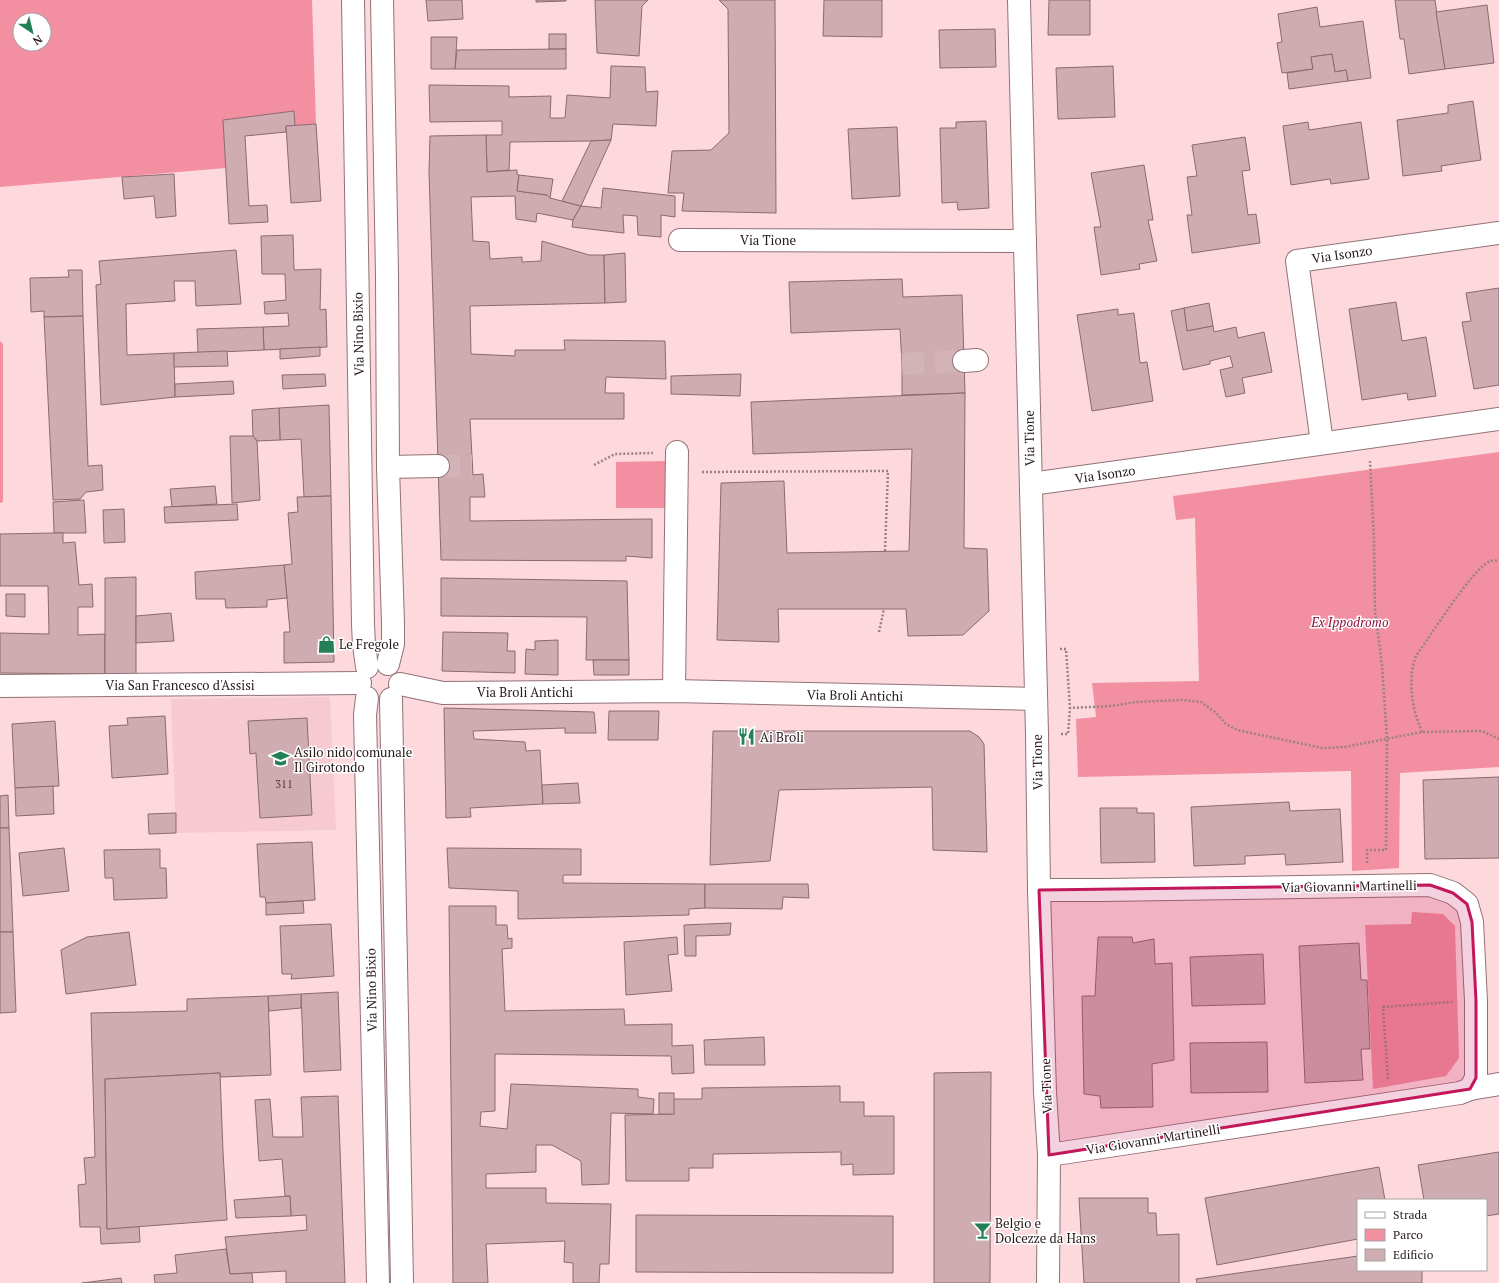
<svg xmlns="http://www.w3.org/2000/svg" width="1499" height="1283" viewBox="0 0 1499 1283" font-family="'PT Serif',serif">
  <rect width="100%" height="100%" fill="#fdd9de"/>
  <polygon fill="#f6cad0" points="330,697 336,830 176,833 171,699"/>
  <g fill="#f28fa0" fill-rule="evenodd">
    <path d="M0 0H312L316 124 295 126 294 111 223 120 226 168 0 187ZM20 20H44V44H20Z"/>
    <polygon points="0,341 3,344 3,502 0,503"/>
    <polygon points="1499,452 1499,767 1400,773 1399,868 1352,871 1351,771 1078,777 1076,719 1096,717 1092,683 1199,681 1195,518 1176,520 1173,496"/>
    <polygon points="666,461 666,508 616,508 616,462"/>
    <polygon points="1412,912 1443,914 1455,926 1459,1058 1446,1076 1373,1089 1365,925 1411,924"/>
  </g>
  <g fill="#cfacb1" stroke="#8a6b6f">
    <polygon points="426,0 462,0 463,19 428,21"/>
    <polygon points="536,0 566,0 566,1 536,2"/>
    <polygon points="595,0 648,0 642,6 639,56 597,53"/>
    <polygon points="719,0 775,0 776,213 682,211 684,193 668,193 672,151 711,150 729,133 728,9"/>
    <polygon points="824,0 882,0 882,37 823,36"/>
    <polygon points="1049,0 1090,0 1090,35 1048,35"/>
    <polygon points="1395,0 1435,0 1445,69 1409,74 1404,39 1400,39"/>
    <polygon points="1487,5 1494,63 1445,69 1436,12"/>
    <polygon points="1317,7 1320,27 1363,21 1371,78 1348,81 1346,70 1335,72 1332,54 1311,57 1313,69 1282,73 1277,43 1282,42 1278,14"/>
    <polygon points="995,29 996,67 940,68 939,30"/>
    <rect x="549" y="34" width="17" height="15"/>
    <polygon points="431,37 457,37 455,69 431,69"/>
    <polygon points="566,49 566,69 455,69 457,50"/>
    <polygon points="1332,54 1335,72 1346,70 1348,81 1289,89 1287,73 1313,69 1311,57"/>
    <polygon points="611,66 645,67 646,92 658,91 656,126 613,124 611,140 591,141 510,142 509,170 487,172 486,135 502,135 502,121 430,122 429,85 509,86 509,97 551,96 550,118 565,118 567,95 610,98"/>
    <polygon points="1113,66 1115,117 1058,119 1056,68"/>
    <polygon points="1473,101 1481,160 1441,166 1442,171 1403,176 1397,120 1448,113 1448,105"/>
    <polygon points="294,111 295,126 286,126 286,132 245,136 249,206 267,205 268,222 229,224 223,120"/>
    <polygon points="986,121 989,208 958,210 957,202 942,203 940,128 956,128 956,122"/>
    <polygon points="1308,122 1309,130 1361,122 1369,179 1331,184 1330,179 1291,185 1283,126"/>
    <polygon points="316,124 321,201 291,203 286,126"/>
    <polygon points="897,127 900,196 852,199 848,129"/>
    <polygon points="486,135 487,172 517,170 517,174 519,175 517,191 547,195 550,198 581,206 573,220 537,213 536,222 516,219 515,196 471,197 473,241 489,242 490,259 522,257 522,262 541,261 542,241 589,255 604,255 605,303 470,306 471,354 515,356 515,350 565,350 564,340 665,341 666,379 606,377 605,393 624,393 624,419 470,419 473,475 483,474 485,497 470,497 470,521 652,519 652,558 626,556 626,561 441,560 429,172 430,136"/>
    <polygon points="1245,137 1250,170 1242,171 1248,215 1256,214 1260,243 1192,253 1187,215 1192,215 1187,177 1197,176 1192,145"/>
    <polygon points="611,140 581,206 562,201 591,141"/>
    <polygon points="1144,165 1153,220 1148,220 1157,261 1139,264 1140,269 1101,275 1094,227 1101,227 1091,173"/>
    <polygon points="174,174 176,216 156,218 154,196 124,199 122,177"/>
    <polygon points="519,175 553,179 550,198 547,195 517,191"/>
    <polygon points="603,188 675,196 675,217 661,215 661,237 638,235 637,216 623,215 624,233 572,227 573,220 581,206 601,208"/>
    <polygon points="293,235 294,270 321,269 320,310 326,309 327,347 264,350 263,327 289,326 288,313 265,314 264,302 286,300 285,274 262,274 261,236"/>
    <polygon points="236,250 241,304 196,306 195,281 174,281 175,301 126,304 127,355 174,353 175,397 101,405 96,285 101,284 99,261"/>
    <polygon points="625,253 626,302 605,303 604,255"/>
    <polygon points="68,270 82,270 83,316 44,317 44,311 31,312 30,278 69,277"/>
    <polygon points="902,279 903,297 962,295 965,393 902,395 902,364 900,329 791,333 789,282"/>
    <polygon points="1499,288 1499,385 1474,389 1462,322 1471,321 1466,293"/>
    <polygon points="1396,302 1402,341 1426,337 1436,396 1408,400 1407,393 1362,400 1349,309"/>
    <polygon points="1209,303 1213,326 1187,331 1184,308"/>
    <polygon points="1184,308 1187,331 1213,326 1214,332 1236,327 1238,338 1264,332 1272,372 1242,378 1245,393 1226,397 1220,370 1233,367 1230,356 1210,361 1210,364 1183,370 1171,311"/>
    <polygon points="1118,309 1118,315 1134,313 1140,363 1147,362 1153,401 1092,411 1077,315"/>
    <polygon points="83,316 88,466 102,465 103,490 86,492 80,499 53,500 44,317"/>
    <polygon points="263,327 264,350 198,353 197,329"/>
    <polygon points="320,347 320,356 280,359 280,349"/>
    <polygon points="227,351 228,366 174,367 174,353"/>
    <polygon points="325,374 326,386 283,389 282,375"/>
    <polygon points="741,374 740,396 671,394 671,376"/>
    <polygon points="233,381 234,394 175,397 175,384"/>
    <polygon points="965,393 964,548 987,549 989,611 963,635 908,636 906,609 778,609 779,642 717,640 721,483 784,481 787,553 909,551 912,449 753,454 751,402"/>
    <polygon points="329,405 331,496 304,497 301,439 280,440 279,408"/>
    <polygon points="279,408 280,440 257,441 253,436 252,410"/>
    <polygon points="230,436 253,436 257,441 260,500 232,503"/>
    <polygon points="215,486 217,504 172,507 170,489"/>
    <polygon points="331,496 334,662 284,663 284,632 290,632 284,565 292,564 288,513 298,512 297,497"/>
    <polygon points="84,500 86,533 54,533 53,502"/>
    <polygon points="237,504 238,520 165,523 164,507"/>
    <polygon points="124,509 125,542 104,543 103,510"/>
    <polygon points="54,533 63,533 63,543 75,542 79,585 92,584 93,607 78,607 78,635 105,634 105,674 0,673 0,633 49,634 48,586 0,586 0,534"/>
    <polygon points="284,565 287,598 267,600 267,607 226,608 225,599 196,599 195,572"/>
    <polygon points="136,577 136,674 105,674 105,578"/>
    <polygon points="441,578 627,581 629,660 586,660 587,617 441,616"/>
    <polygon points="6,594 25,594 25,617 6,616"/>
    <polygon points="171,613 174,641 136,643 136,616"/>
    <polygon points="443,632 508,633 507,651 515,651 515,673 442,671"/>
    <polygon points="558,640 558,675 525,674 526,649 535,650 535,641"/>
    <polygon points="593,660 629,660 629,675 594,675"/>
    <polygon points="444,708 594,712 596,733 565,733 565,728 473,731 474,739 525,742 526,751 540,750 543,804 470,808 471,817 446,818"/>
    <polygon points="609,711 659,711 658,740 608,740"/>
    <polygon points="165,716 168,774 112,778 109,726 128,725 127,718"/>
    <polygon points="307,718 312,815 260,818 256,753 250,754 248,721"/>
    <polygon points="55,721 59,786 15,788 12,724"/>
    <polygon points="713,731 970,731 979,737 984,744 987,852 933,850 932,787 779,790 770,861 710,865"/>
    <polygon points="1499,777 1499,858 1425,859 1423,780"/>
    <polygon points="578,783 580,803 543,804 542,785"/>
    <polygon points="53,786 54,814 16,816 15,788"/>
    <polygon points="8,795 9,828 0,828 0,796"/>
    <polygon points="1289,802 1290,811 1340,809 1343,862 1286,865 1285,854 1245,856 1245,864 1194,866 1191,807"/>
    <polygon points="1100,808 1137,808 1137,813 1154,813 1155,862 1101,863"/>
    <polygon points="176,813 176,833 149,834 148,814"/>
    <polygon points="0,828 9,828 13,932 0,932"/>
    <polygon points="312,842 315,900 266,903 265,897 260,897 257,844"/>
    <polygon points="64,848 69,891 23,896 19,853"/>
    <polygon points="447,848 581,849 581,875 563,875 563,883 705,884 705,908 689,909 689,915 518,919 518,891 449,888"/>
    <polygon points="160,849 160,868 166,868 167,898 114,900 113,878 105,878 104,850"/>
    <polygon points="705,884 808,884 809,898 783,897 782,909 705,908"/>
    <polygon points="303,901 304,913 266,915 266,903"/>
    <polygon points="449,906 496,906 496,925 507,925 508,939 512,938 512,948 502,949 505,1011 624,1009 625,1025 672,1024 672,1046 693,1045 694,1073 672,1074 671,1056 495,1054 495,1111 481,1112 480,1126 507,1129 511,1084 638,1089 638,1097 654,1099 653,1114 611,1113 609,1184 582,1185 581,1161 552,1145 536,1145 536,1172 486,1174 486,1188 546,1188 546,1203 611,1204 609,1264 600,1264 599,1283 573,1283 573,1263 564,1262 565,1241 486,1244 488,1283 453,1283"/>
    <polygon points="731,923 730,935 696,936 696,956 685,956 684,925"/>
    <polygon points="331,924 334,976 291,979 292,974 282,974 280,926"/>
    <polygon points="0,932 13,932 16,1012 0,1013"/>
    <polygon points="129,932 136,985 66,994 61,950 87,937"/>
    <polygon points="677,937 678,954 668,955 672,991 626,995 624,942"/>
    <polygon points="1098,937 1132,937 1133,943 1154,939 1155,964 1172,963 1174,1060 1152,1064 1153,1107 1101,1108 1100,1096 1084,1094 1082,996 1095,996"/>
    <polygon points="1359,943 1361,980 1367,980 1370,1049 1361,1049 1363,1080 1305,1083 1299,946"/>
    <polygon points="1263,954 1265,1004 1192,1006 1190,957"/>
    <polygon points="338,992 341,1070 304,1072 301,994"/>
    <polygon points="301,994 301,1008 269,1011 268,996"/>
    <polygon points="268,996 271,1075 221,1077 220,1073 105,1079 107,1229 139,1226 140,1242 101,1244 100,1227 80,1227 78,1185 86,1184 84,1158 95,1157 91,1013 187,1011 187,999"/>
    <polygon points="764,1037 765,1065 705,1065 704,1040"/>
    <polygon points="1267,1042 1268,1092 1191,1093 1190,1043"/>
    <polygon points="991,1072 990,1283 934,1283 934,1073"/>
    <polygon points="220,1073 223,1152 227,1220 107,1229 105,1079"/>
    <polygon points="840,1086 840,1102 864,1102 864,1116 894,1116 894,1174 853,1175 853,1164 841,1165 841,1152 713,1154 713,1168 689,1168 689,1181 626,1181 625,1115 672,1114 672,1099 702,1099 702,1088"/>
    <rect x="659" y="1093" width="15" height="21"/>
    <polygon points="338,1096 345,1283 286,1283 286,1271 230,1274 225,1237 307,1230 306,1215 291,1216 290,1196 285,1196 282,1159 259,1161 255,1100 270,1099 273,1137 303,1137 301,1097"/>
    <polygon points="1499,1152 1499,1214 1486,1216 1486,1200 1424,1200 1418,1165"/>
    <polygon points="1379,1167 1385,1200 1358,1200 1358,1239 1217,1265 1205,1198"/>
    <polygon points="290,1196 291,1216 236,1218 234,1200"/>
    <polygon points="1079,1198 1148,1198 1148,1213 1156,1213 1157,1235 1179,1234 1179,1283 1084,1283"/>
    <polygon points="636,1215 893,1216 893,1273 636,1272"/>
    <polygon points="226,1249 230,1274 252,1273 253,1283 155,1283 154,1275 177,1273 175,1255"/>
    <polygon points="1358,1256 1358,1270 1422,1270 1422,1283 1197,1283 1196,1279"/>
    <polygon points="121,1278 122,1283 82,1283"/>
  </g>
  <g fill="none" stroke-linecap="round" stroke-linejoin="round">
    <g stroke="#d2b3b7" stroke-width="22" stroke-dasharray="22 11" stroke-linecap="butt">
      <polyline points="902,364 964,361"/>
      <polyline points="438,466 472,466"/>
    </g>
    <defs>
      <g id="minor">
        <polyline points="353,0 363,624 364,645 367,667"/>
        <polyline points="382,0 387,275 388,467 393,623 393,644 388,664"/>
        <polyline points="1019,0 1037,734 1039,890 1045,1092 1049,1155 1048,1283"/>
        <polyline points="680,240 1025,241"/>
        <polyline points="964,361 977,360"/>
        <polyline points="1322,443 1297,261 1499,233"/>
        <polyline points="388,467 438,466"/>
        <polyline points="1031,484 1499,419"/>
        <polyline points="400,684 443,693 674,691 1036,699"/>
        <polyline points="0,686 360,683"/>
        <polyline points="674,691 677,452"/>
        <polyline points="367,698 365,715 378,1283"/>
        <polyline points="391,699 402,1283"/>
        <polyline points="1039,890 1103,890 1430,885 1453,893 1467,904 1472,922 1476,1001 1476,1078 1470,1089 1460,1093 1049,1155"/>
        <polyline points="1470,1089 1499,1084"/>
      </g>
    </defs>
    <use href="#minor" stroke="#927276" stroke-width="24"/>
    <g stroke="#9a8185" stroke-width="2.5" stroke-dasharray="2 2" stroke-linecap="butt">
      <polyline points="594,465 615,454 653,453"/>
      <polyline points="702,472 888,471 885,551"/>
      <polyline points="879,632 884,609"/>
      <polyline points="1060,649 1066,649 1070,708"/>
      <path d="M1422 732C1412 709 1407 680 1416 656 1429 638 1473 568 1490 561 1492 560 1496 561 1499 560"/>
      <polyline points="1061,734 1068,734 1070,708 1111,706 1136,702 1182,700 1201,702 1215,712 1226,724 1237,730 1322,748 1345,747 1422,732 1482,731 1499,739"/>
      <polyline points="1367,863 1367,850 1386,850 1387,739 1382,665 1375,611 1374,541 1370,461"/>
      <polyline points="1388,1079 1383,1007 1452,1002"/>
    </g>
    <use href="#minor" stroke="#fff" stroke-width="22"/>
  </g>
  <path fill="#c2185b" fill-opacity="0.2" stroke="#c2185b" stroke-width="3" stroke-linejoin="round" d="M1430 885 1453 893 1467 904 1472 922 1476 1001V1078L1470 1089 1049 1155 1039 890Z"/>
  <defs>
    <symbol id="shop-bare" viewBox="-9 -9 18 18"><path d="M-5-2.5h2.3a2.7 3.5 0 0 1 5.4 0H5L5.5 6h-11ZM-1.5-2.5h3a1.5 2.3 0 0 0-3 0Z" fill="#238056" stroke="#fff" stroke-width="2.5" paint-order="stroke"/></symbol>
    <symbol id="restaurant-bare" viewBox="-9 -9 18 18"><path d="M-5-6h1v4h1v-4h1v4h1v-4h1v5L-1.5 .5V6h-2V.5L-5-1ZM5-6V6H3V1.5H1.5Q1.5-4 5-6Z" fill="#238056" stroke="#fff" stroke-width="2.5" paint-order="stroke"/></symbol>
    <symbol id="school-bare" viewBox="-9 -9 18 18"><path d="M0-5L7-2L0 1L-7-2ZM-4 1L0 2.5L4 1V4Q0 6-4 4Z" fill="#238056" stroke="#fff" stroke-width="2.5" paint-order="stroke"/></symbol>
    <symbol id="bar-bare" viewBox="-9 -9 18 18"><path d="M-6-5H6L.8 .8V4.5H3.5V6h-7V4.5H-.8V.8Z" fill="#238056" stroke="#fff" stroke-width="2.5" paint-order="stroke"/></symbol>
  </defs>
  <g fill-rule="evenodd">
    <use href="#shop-bare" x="314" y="632" width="25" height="25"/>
    <use href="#restaurant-bare" x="734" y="724" width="25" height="25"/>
    <use href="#school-bare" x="268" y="746" width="25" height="25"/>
    <use href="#bar-bare" x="970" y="1218" width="25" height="25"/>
  </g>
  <g text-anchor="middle" stroke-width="3" stroke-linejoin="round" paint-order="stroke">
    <g font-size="11" fill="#503e40">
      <text x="284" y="788">311</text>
    </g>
    <g font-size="13" fill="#26191b" stroke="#fff">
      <text x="768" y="245">Via Tione</text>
      <text transform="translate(1342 254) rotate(-8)" y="5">Via Isonzo</text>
      <text transform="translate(358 334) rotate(-91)" y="5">Via Nino Bixio</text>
      <text transform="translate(1029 438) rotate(-91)" y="5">Via Tione</text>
      <text transform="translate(1105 474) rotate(-8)" y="5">Via Isonzo</text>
      <text x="180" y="690">Via San Francesco d'Assisi</text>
      <text x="525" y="697">Via Broli Antichi</text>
      <text transform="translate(855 695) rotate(1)" y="5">Via Broli Antichi</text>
      <text transform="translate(1037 762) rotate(-91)" y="5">Via Tione</text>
      <text transform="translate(1349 886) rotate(-1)" y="5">Via Giovanni Martinelli</text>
      <text transform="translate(371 990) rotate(-91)" y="5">Via Nino Bixio</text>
      <text transform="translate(1046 1086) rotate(-92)" y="5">Via Tione</text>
      <text transform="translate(1153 1139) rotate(-9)" y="5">Via Giovanni Martinelli</text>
    </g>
    <g font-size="13" font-style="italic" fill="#8b0f39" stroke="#fff">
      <text x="1350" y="627">Ex Ippodromo</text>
    </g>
    <g font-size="13" fill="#26191b" stroke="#fff" text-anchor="start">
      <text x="339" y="649">Le Fregole</text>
      <text x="760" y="742">Ai Broli</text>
      <text x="294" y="757">Asilo nido comunale<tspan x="294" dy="15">Il Girotondo</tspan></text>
      <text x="995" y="1228">Belgio e<tspan x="995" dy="15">Dolcezze da Hans</tspan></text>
    </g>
  </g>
  <rect x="1357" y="1199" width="130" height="72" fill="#ffffff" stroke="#a8a3a4"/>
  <rect x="1365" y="1212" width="20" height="6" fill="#ffffff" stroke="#a8a3a4"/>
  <text x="1393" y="1219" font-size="12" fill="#26191b">Strada</text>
  <rect x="1365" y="1229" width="20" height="12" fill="#f28fa0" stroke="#a8a3a4"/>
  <text x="1393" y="1239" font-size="12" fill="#26191b">Parco</text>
  <rect x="1365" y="1249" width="20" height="12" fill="#cfacb1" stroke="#a8a3a4"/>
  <text x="1393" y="1259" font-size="12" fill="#26191b">Edificio</text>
  <g transform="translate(32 32) rotate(145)"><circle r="19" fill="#ffffff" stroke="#a8a3a4"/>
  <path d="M0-3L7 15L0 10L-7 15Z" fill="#238056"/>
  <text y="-6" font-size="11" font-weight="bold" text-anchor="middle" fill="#26191b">N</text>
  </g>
</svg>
